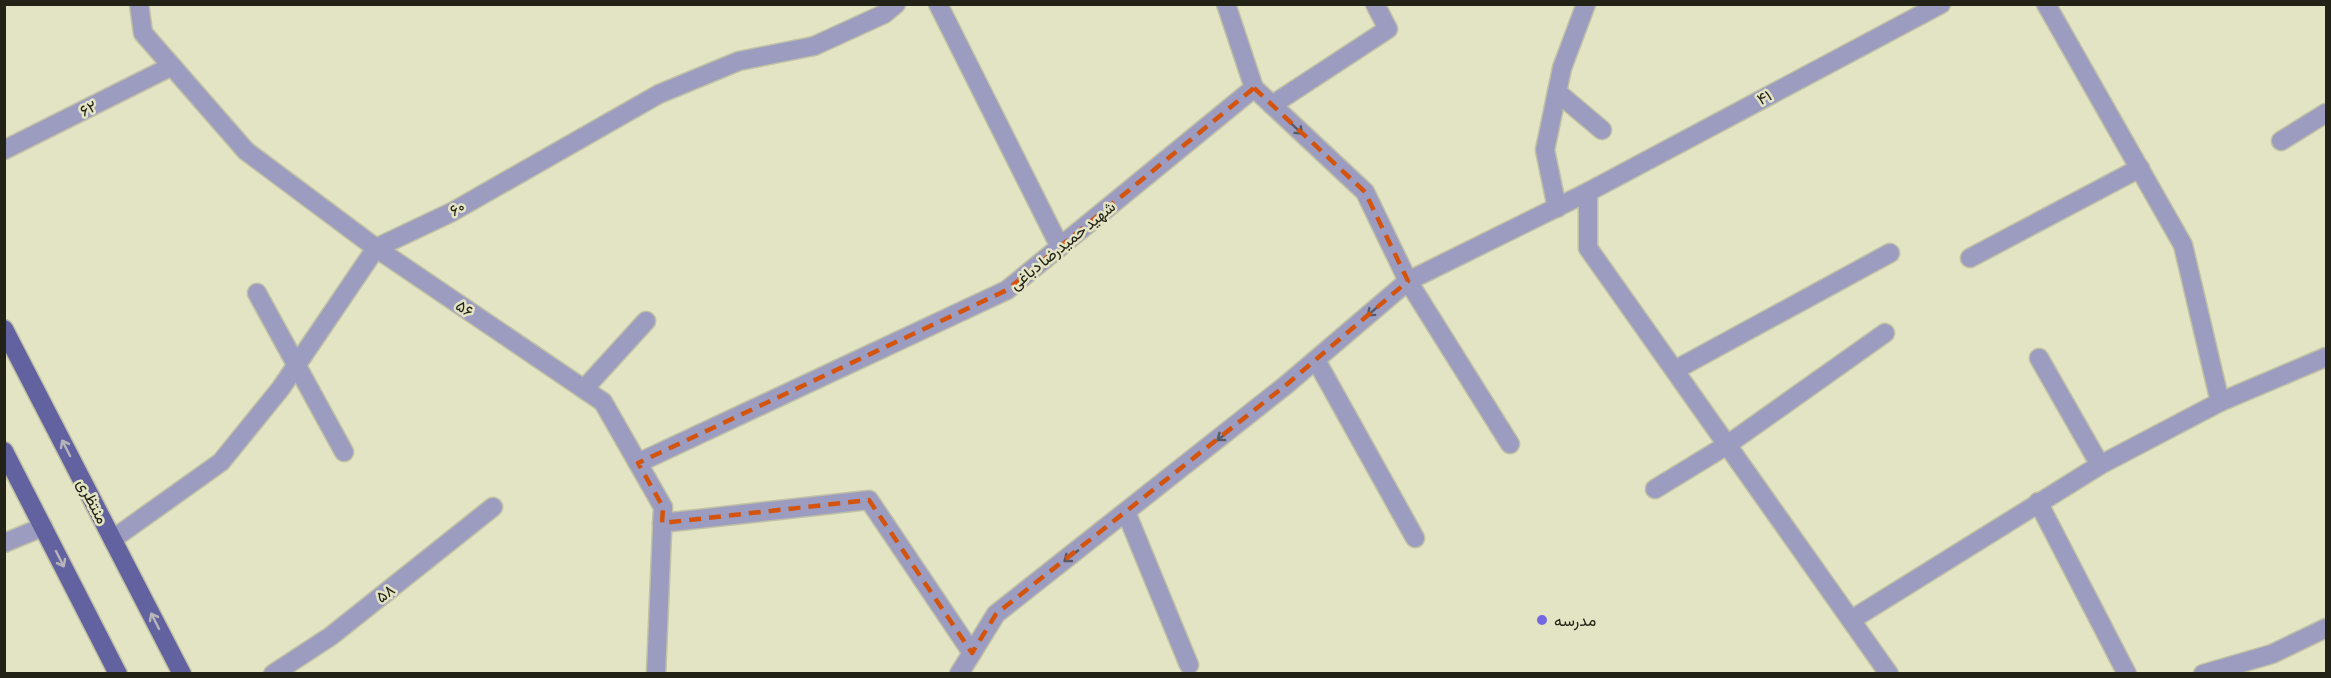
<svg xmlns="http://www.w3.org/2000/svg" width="2331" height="678" viewBox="0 0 2331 678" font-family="'Asap Condensed',Vazirmatn,sans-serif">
  <rect width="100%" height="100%" fill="#e3e4c4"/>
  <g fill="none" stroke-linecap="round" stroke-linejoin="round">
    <defs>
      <g id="lane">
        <polyline points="1557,92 1602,130"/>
        <polyline points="584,389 646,321"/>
        <polyline points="1655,489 1727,445"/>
        <polyline points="1126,512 1189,665"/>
      </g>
      <g id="street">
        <polyline points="139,4 143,33 246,151 376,248 603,402 663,507 656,674"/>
        <polyline points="938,4 1060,247"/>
        <polyline points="2046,4 2183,245 2220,402 2326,357"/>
        <polyline points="1272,105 1388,29 1375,4"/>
        <polyline points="2281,141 2326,113"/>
        <polyline points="4,150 172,66"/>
        <polyline points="1588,192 1588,248 1889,674"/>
        <polyline points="1557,208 1545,150 1562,68 1586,4"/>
        <polyline points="1970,258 2140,168"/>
        <polyline points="257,293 344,452"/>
        <polyline points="2039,358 2100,465"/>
        <polyline points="1316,360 1415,538"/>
        <polyline points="1675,370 1890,253"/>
        <polyline points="1510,444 1408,281 1588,192 1941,4"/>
        <polyline points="1727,445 1885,333"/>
        <polyline points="638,463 1007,290 1254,88 1226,4"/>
        <polyline points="2038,502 2127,674"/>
        <polyline points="662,523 869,500 972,653"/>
        <polyline points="113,539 221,462 281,388 376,248 452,212 659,94 739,61 814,46 884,14 896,4"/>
        <polyline points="4,543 43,527"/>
        <polyline points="1851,620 2100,465 2220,402"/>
        <polyline points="273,674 331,636 493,507"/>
        <polyline points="959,674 996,614 1286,385 1408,281 1365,192 1254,88"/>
        <polyline points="2203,674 2272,654 2326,628"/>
      </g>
      <g id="primary">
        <polyline points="4,329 182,674"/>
        <polyline points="4,451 118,674"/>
      </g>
    </defs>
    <use href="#lane" stroke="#c0c1a5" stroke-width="21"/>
    <use href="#street" stroke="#c0c1a5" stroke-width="21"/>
    <use href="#primary" stroke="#c0c1a5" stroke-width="21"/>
    <use href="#lane" stroke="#9b9cc0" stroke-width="18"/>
    <use href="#street" stroke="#9b9cc0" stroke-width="18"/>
    <use href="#primary" stroke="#6362a1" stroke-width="18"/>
  </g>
  <defs><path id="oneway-shaft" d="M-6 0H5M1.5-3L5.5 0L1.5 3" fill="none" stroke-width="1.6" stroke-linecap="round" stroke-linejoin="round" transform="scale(1.5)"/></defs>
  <g stroke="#585962">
    <use href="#oneway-shaft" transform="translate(1296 128) rotate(43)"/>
    <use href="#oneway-shaft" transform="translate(1374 310) rotate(139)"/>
    <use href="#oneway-shaft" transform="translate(1224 435) rotate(142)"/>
    <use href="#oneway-shaft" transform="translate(1071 556) rotate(142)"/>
  </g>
  <g stroke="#b6b6b8">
    <use href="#oneway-shaft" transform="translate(66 448) rotate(-117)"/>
    <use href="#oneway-shaft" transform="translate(60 559) rotate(63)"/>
    <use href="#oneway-shaft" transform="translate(155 621) rotate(-117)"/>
  </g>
  <path fill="none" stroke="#d4540d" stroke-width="4.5" stroke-dasharray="12 8" stroke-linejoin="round" d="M1254 88 1365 192 1408 281 1286 385 996 614 972 653 869 500 662 523 663 507 638 463 1007 290Z"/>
  <circle fill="#7367e2" stroke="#e3e4c4" stroke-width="2" cx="1542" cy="620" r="6"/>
  <g text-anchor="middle" stroke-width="5" stroke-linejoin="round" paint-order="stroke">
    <g font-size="16" fill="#222216" stroke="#e3e4c4">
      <text transform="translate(1764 97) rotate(-28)" y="6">۴۱</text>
      <text transform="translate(88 108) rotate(-27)" y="6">۶۲</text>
      <text transform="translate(457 208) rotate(-28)" y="6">۶۰</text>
      <text transform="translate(1062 245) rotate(-39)" y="6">شهید حمیدرضا دباغی</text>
      <text transform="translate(465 308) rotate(34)" y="6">۵۶</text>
      <text transform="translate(93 501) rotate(63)" y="6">منتظری</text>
      <text transform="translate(385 593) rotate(-38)" y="6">۵۸</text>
    </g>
    <g font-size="16" fill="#222216" stroke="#e3e4c4" text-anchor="start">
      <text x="1554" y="626">مدرسه</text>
    </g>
  </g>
  <rect width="2331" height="678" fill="none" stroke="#222216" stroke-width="12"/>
</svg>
